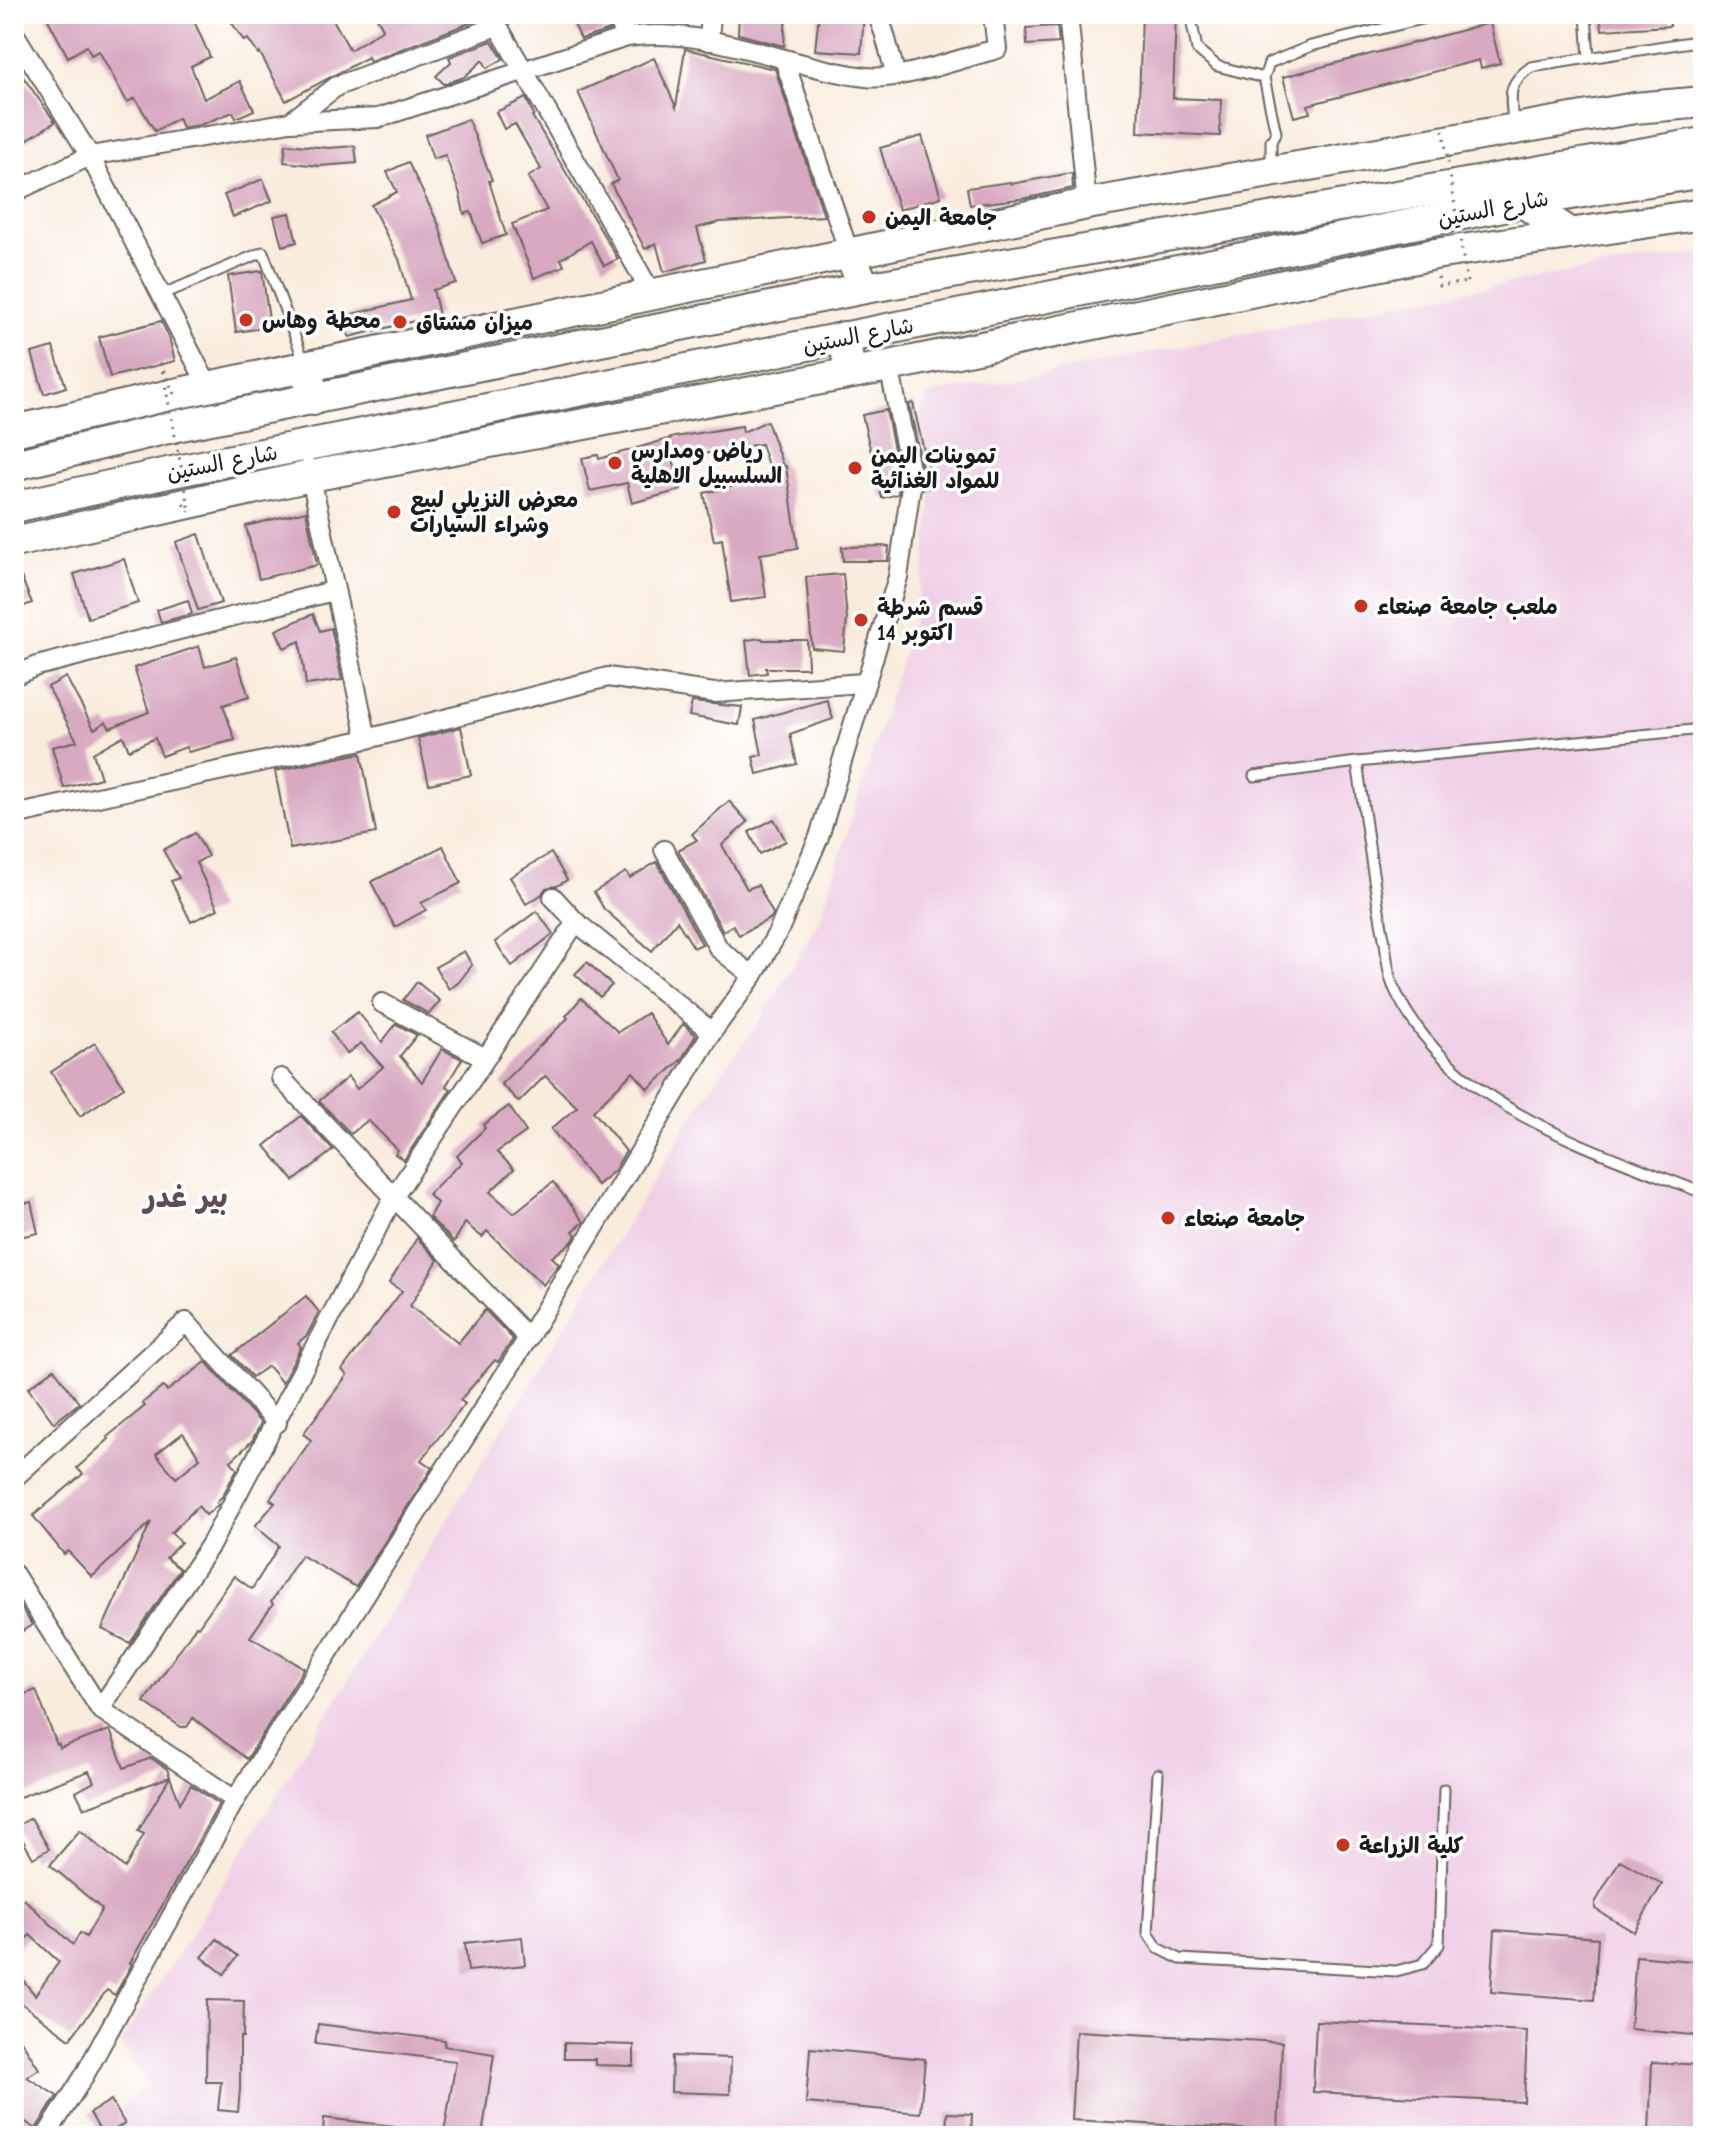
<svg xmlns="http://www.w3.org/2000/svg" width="1717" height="2150" viewBox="0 0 1717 2150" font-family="'Comic Neue','Playpen Sans Arabic',sans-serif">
  <rect width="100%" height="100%" fill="#fff"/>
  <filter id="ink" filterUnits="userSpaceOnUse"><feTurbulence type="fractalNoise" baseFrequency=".0125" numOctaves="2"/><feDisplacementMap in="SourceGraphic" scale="16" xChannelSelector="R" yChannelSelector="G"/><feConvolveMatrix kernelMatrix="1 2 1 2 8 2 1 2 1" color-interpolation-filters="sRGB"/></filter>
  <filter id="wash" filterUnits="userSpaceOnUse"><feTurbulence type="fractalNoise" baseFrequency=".006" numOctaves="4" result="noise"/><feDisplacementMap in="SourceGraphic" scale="32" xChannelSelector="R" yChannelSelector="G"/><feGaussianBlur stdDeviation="1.8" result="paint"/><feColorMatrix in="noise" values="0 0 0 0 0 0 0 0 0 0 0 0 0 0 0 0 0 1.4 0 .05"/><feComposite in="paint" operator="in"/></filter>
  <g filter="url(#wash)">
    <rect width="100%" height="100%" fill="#f9ecdc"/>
    <polygon fill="#efd0e6" points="1703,253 1703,2136 109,2136 127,2100 148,2086 120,2043 185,1944 407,1585 706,1094 761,1019 820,919 911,629 925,563 932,486 920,418 926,397 934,393 1024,378 1399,303 1582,270"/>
    <g id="blocks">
      <g fill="#d8a9c1" fill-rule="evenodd">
        <polygon points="45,14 191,14 210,57 191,66 204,99 240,81 254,110 236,118 233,112 200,125 182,128 178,118 155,131 135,98 127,102 99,51 91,55 87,46 68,57"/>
        <polygon points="226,14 330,14 350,50 383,29 375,14 479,14 480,19 370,61 368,57 286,101 260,53 258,54 248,39 244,41"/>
        <polygon points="569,14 603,14 610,30 581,39"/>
        <polygon points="739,14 786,14 784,46 738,34"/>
        <polygon points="819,14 864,14 861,53 815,50"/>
        <polygon points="1142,14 1176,14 1173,98 1221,100 1220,136 1138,132"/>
        <polygon points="1600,14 1670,14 1670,26 1602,30"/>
        <polygon points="1490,23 1500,63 1481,68 1479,60 1308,105 1310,113 1294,117 1283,77"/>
        <polygon points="1057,26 1059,43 1027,45 1026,28"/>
        <polygon points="492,41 503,59 487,68 483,60 464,77 444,84 436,76 451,62 449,57"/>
        <polygon points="685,49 775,69 824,216 720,222 697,228 706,260 664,272 656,243 645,249 611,184 618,180 578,92 654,58 676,107"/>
        <polygon points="14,64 55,122 14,148"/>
        <polygon points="526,98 534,115 532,116 618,259 604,266 591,241 561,259 564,266 534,278 512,224 547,210 528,177 541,169 515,124 504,129 496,112"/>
        <polygon points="468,119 492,180 489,181 506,235 482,243 471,212 464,214 460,194 445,155 433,159 425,135"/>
        <polygon points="922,136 941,197 899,210 880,148"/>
        <polygon points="286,144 329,148 355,146 357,163 319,166 284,162"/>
        <polygon points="408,162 439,225 456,283 433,290 439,315 349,337 344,316 411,300 399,259 371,205 397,192 387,172"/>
        <polygon points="1072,173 1073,188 1027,198 970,205 967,188 1010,182 1011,184"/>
        <polygon points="263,179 272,201 233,217 224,195"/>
        <polygon points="290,213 297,242 282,246 274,216"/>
        <polygon points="262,271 270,327 236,332 228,276"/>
        <polygon points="161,321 169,337 175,361 110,377 99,337"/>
        <polygon points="53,347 66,387 44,394 32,353"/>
        <polygon points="913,403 932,486 923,489 924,477 909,404"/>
        <polygon points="886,410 900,479 898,494 882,498 862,415"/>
        <polygon points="767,421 783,466 786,466 798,548 760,554 766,597 731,602 722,539 714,541 704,493 772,478 761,444 673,459 681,490 632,503 627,483 590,491 582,458 598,455 599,459 675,437 742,426 743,432"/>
        <polygon points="306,511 317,565 259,579 246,526"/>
        <polygon points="199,534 221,603 198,610 176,542"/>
        <polygon points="889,546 888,561 843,561 842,547"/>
        <polygon points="124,559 138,603 88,618 74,574"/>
        <polygon points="14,560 32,603 14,610"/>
        <polygon points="843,574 847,619 844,651 812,648 806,577"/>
        <polygon points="188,600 192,614 161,622 157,610"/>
        <polygon points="313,614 320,631 331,628 342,680 306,685 300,641 284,648 276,630"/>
        <polygon points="762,638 763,640 807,640 808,668 766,668 767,673 750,675 746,640"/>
        <polygon points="199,646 205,667 236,657 249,697 223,705 235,740 188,752 186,747 162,756 155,738 129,750 123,736 93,753 101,778 64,788 52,747 77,741 48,687 66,677 94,729 106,722 110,728 149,712 134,668"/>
        <polygon points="827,700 833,719 790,734 797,764 757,774 753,757 762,755 755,720"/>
        <polygon points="692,702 742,707 739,725 689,716"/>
        <polygon points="461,727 471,775 429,784 418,738"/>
        <polygon points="361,753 376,833 290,849 275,771"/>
        <polygon points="729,801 748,822 722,845 747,889 758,885 773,914 771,918 739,935 733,925 723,931 678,850 697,840 692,834"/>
        <polygon points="774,819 786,841 760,854 749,832"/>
        <polygon points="195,833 208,856 196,863 218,909 191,922 171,881 179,878 163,850"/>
        <polygon points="443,846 461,883 421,903 426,910 395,927 371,882"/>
        <polygon points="551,853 567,880 557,886 546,888 541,895 526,904 510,877"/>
        <polygon points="657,862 702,944 694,948 677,921 652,951 604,909 594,892 626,872 630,878"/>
        <polygon points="537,911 553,934 512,966 495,942"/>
        <polygon points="464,951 472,965 458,983 449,989 435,967"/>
        <polygon points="587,962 612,985 600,997 575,974"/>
        <polygon points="417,982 440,1001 429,1014 403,1000"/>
        <polygon points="581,998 618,1032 647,1013 668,1045 683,1024 696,1035 681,1060 648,1089 633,1072 593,1111 626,1151 614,1171 597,1185 551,1129 577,1107 545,1076 519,1102 501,1084 568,1018 566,1016"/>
        <polygon points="358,1012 382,1042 396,1024 417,1035 400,1056 422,1082 442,1049 462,1059 446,1086 451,1089 404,1160 395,1154 398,1150 368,1120 351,1134 319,1101 348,1077 357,1089 383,1067 361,1043 347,1054 331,1032"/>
        <polygon points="95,1043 124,1087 80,1116 51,1072"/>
        <polygon points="509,1106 526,1132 497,1152 514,1169 490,1192 514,1213 553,1182 584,1222 573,1231 576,1235 573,1241 552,1257 559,1264 543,1285 487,1231 482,1237 465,1223 454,1242 429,1217 437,1203 428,1194 462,1162 457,1156 485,1128 483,1125"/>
        <polygon points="301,1116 333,1150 294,1181 265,1146"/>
        <polygon points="31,1202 38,1233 14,1238 14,1206"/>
        <polygon points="417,1238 438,1260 410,1306 458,1343 485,1310 513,1339 498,1362 495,1360 460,1400 465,1404 421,1460 432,1468 356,1587 301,1555 271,1602 273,1604 250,1637 304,1668 247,1759 193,1718 187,1727 181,1727 144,1702 196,1626 198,1627 234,1576 252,1589 279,1546 255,1526 275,1503 270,1499 311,1440 303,1434 347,1375 342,1370 402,1291 389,1283"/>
        <polygon points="306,1296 319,1312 307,1335 298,1343 301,1347 282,1383 268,1366 252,1377 232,1355"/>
        <path d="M206 1362 261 1423 252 1441 231 1461 237 1469 222 1497 217 1501 218 1505 206 1515 198 1506 171 1533 181 1542 166 1558 180 1569 130 1643 102 1629 151 1522 92 1577 68 1551 64 1554 33 1516 83 1474 77 1468 109 1439 107 1437 145 1406 142 1403 163 1387 167 1391ZM183 1433 200 1458 176 1478 156 1454Z"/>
        <polygon points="54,1369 79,1403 54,1423 28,1388"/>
        <polygon points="14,1596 32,1625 14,1636"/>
        <polygon points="36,1690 57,1745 59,1744 60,1748 110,1730 124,1768 151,1758 167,1769 170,1777 84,1808 76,1792 94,1782 89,1771 14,1799 14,1698"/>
        <polygon points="170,1777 180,1803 191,1785 219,1804 130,1963 132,1964 115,1995 107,1990 70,2039 14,1998 14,1969 35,1995 59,1962 30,1935 14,1951 14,1910 24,1899 73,1945 80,1933 86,1937 102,1909 50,1865 80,1830 125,1868 144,1834 138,1831"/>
        <polygon points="31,1818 49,1849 33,1858 15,1827"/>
        <polygon points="1620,1860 1662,1884 1634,1932 1595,1909 1595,1903"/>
        <polygon points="1495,1930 1598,1938 1594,2000 1491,1992"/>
        <polygon points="522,1937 525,1965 468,1971 465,1943"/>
        <polygon points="217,1939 238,1956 224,1974 202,1957"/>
        <polygon points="1636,1956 1703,1962 1703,2036 1630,2029"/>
        <polygon points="207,2000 244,2001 243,2037 240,2037 240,2089 238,2112 218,2110 221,2082 206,2082"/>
        <polygon points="1316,2021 1527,2031 1524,2102 1313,2092"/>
        <polygon points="318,2024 445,2040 444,2046 494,2054 482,2136 444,2133 456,2061 315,2044"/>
        <polygon points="14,2029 39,2069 27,2077 57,2096 36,2129 17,2116"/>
        <polygon points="1076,2031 1282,2042 1278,2131 1071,2120"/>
        <polygon points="564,2043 634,2045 634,2066 595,2065 595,2059 564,2059"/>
        <polygon points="810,2048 925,2059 920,2113 806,2103"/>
        <polygon points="672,2056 731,2058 730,2094 671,2092"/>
        <polygon points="1652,2062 1703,2065 1703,2136 1649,2133"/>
        <polygon points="111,2100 125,2124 103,2136 90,2113"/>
        <polygon points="947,2113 972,2114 971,2136 946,2136"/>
        <polygon points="324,2118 394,2126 394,2136 323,2135"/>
      </g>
    </g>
  </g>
  <g filter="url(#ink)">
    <use href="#blocks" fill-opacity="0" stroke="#69655f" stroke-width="2"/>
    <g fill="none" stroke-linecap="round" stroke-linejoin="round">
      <defs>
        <g id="service">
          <polyline points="1190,14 1197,49 1217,66 1264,78"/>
          <polyline points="1586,14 1589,58"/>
          <path d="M1513 126C1512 97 1504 86 1531 67L1703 40"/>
          <polyline points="1271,169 1271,141 1276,133 1264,78 1269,63 1311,46 1443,14"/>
          <polyline points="161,295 263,252 304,361"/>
          <path d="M1357 762C1366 822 1373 883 1385 943 1387 958 1388 977 1395 990 1451 1108 1591 1148 1703 1193"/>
          <polyline points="1254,776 1357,762 1703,729"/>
          <polyline points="1158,1774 1148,1933 1158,1948 1180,1959 1396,1971 1423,1964 1439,1945 1444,1789"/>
        </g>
        <g id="minor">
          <polyline points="491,14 652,294"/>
          <polyline points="615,14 627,37"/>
          <polyline points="877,14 884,32 896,76"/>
          <polyline points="1068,14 1087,204"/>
          <polyline points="14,33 90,156 209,388"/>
          <polyline points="709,41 711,14"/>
          <polyline points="784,59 849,253"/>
          <polyline points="290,122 337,86 497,26"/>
          <path d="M14 192 90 156 290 122 378 118 627 37C707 25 787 67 866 77 901 81 961 58 997 49L993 14"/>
          <polyline points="309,468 367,739"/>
          <polyline points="14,676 37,666 333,591"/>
          <polyline points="14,815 367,739 608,677 714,693 864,683"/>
          <polyline points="664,850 719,949 753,976"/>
          <polyline points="553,897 576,922 712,1032"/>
          <polyline points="382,1003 485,1058"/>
          <polyline points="281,1078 528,1338"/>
          <polyline points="14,1478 186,1322 277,1423"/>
          <polyline points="14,1574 100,1709 235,1800"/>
          <polyline points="100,1709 211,1544 393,1198 576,922"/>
          <polyline points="46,2136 84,2076 235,1800 528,1338 712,1032 753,976 778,932 819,837 898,577 912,479 889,366"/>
        </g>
        <g id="primary">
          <polyline points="14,431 174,394 1087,204 1635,108 1703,102"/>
          <polyline points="14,542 311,476 889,366 1435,254 1703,214"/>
        </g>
        <g id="trunk">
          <polyline points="1523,202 1571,234"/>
          <polyline points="849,253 865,288"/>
          <polyline points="844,337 850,372"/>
          <polyline points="307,367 313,400"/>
          <polyline points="14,465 181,425 865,288 1703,143"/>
          <polyline points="14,507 177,471 1523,202 1703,172"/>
        </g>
      </defs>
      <use href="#service" stroke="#69655f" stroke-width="13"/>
      <use href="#minor" stroke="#69655f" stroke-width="22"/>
      <use href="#primary" stroke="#69655f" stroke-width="34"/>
      <use href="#trunk" stroke="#69655f" stroke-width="34"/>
      <polyline stroke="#69655f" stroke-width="3" stroke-dasharray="2 6" stroke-linecap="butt" points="1438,277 1439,286 1467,282"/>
      <use href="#service" stroke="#fff" stroke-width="9"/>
      <use href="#minor" stroke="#fff" stroke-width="18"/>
      <use href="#primary" stroke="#fff" stroke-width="30"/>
      <use href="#trunk" stroke="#fff" stroke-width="30"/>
      <g stroke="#69655f" stroke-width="3" stroke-dasharray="2 6" stroke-linecap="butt">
        <polyline points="1443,130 1467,282"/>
        <polyline points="174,394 161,364 190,512 183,504"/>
      </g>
    </g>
  </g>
  <g fill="#c8321e" stroke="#fff" stroke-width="3">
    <circle cx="869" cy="217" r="8"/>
    <circle cx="246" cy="320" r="8"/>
    <circle cx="400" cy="322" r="8"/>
    <circle cx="615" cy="463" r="8"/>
    <circle cx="855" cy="468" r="8"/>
    <circle cx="394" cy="512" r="8"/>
    <circle cx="1361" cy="606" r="8"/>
    <circle cx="861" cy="620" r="8"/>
    <circle cx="1168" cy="1218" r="8"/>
    <circle cx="1343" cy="1845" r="8"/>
  </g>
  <g text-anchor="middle" stroke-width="7" stroke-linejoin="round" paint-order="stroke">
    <g font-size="22" fill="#1c1c1c" stroke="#fff">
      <text transform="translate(1493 208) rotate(-11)" y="8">شارع الستين</text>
      <text transform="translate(858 335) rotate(-11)" y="8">شارع الستين</text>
      <text transform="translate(222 462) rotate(-11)" y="8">شارع الستين</text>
    </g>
    <g font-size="22" font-weight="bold" fill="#1c1c1c" stroke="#fff" text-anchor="start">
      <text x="885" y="225">جامعة اليمن</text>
      <text x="262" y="328">محطة وهاس</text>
      <text x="416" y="330">ميزان مشتاق</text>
      <text x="631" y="458">رياض ومدارس<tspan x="631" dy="25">السلسبيل الاهلية</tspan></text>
      <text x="871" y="463">تموينات اليمن<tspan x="871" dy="25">للمواد الغذائية</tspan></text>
      <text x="410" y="507">معرض النزيلي لبيع<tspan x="410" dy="25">وشراء السيارات</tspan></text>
      <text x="1377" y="614">ملعب جامعة صنعاء</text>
      <text x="877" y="615">قسم شرطة<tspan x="877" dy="25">14 اكتوبر</tspan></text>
      <text x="1184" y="1226">جامعة صنعاء</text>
      <text x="1359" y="1853">كلية الزراعة</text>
    </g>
    <g font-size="30" font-weight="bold" fill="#5e4d56" stroke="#fff">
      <text x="186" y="1207">بير غدر</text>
    </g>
  </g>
  <rect width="1717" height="2150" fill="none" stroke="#fff" stroke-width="48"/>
</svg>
